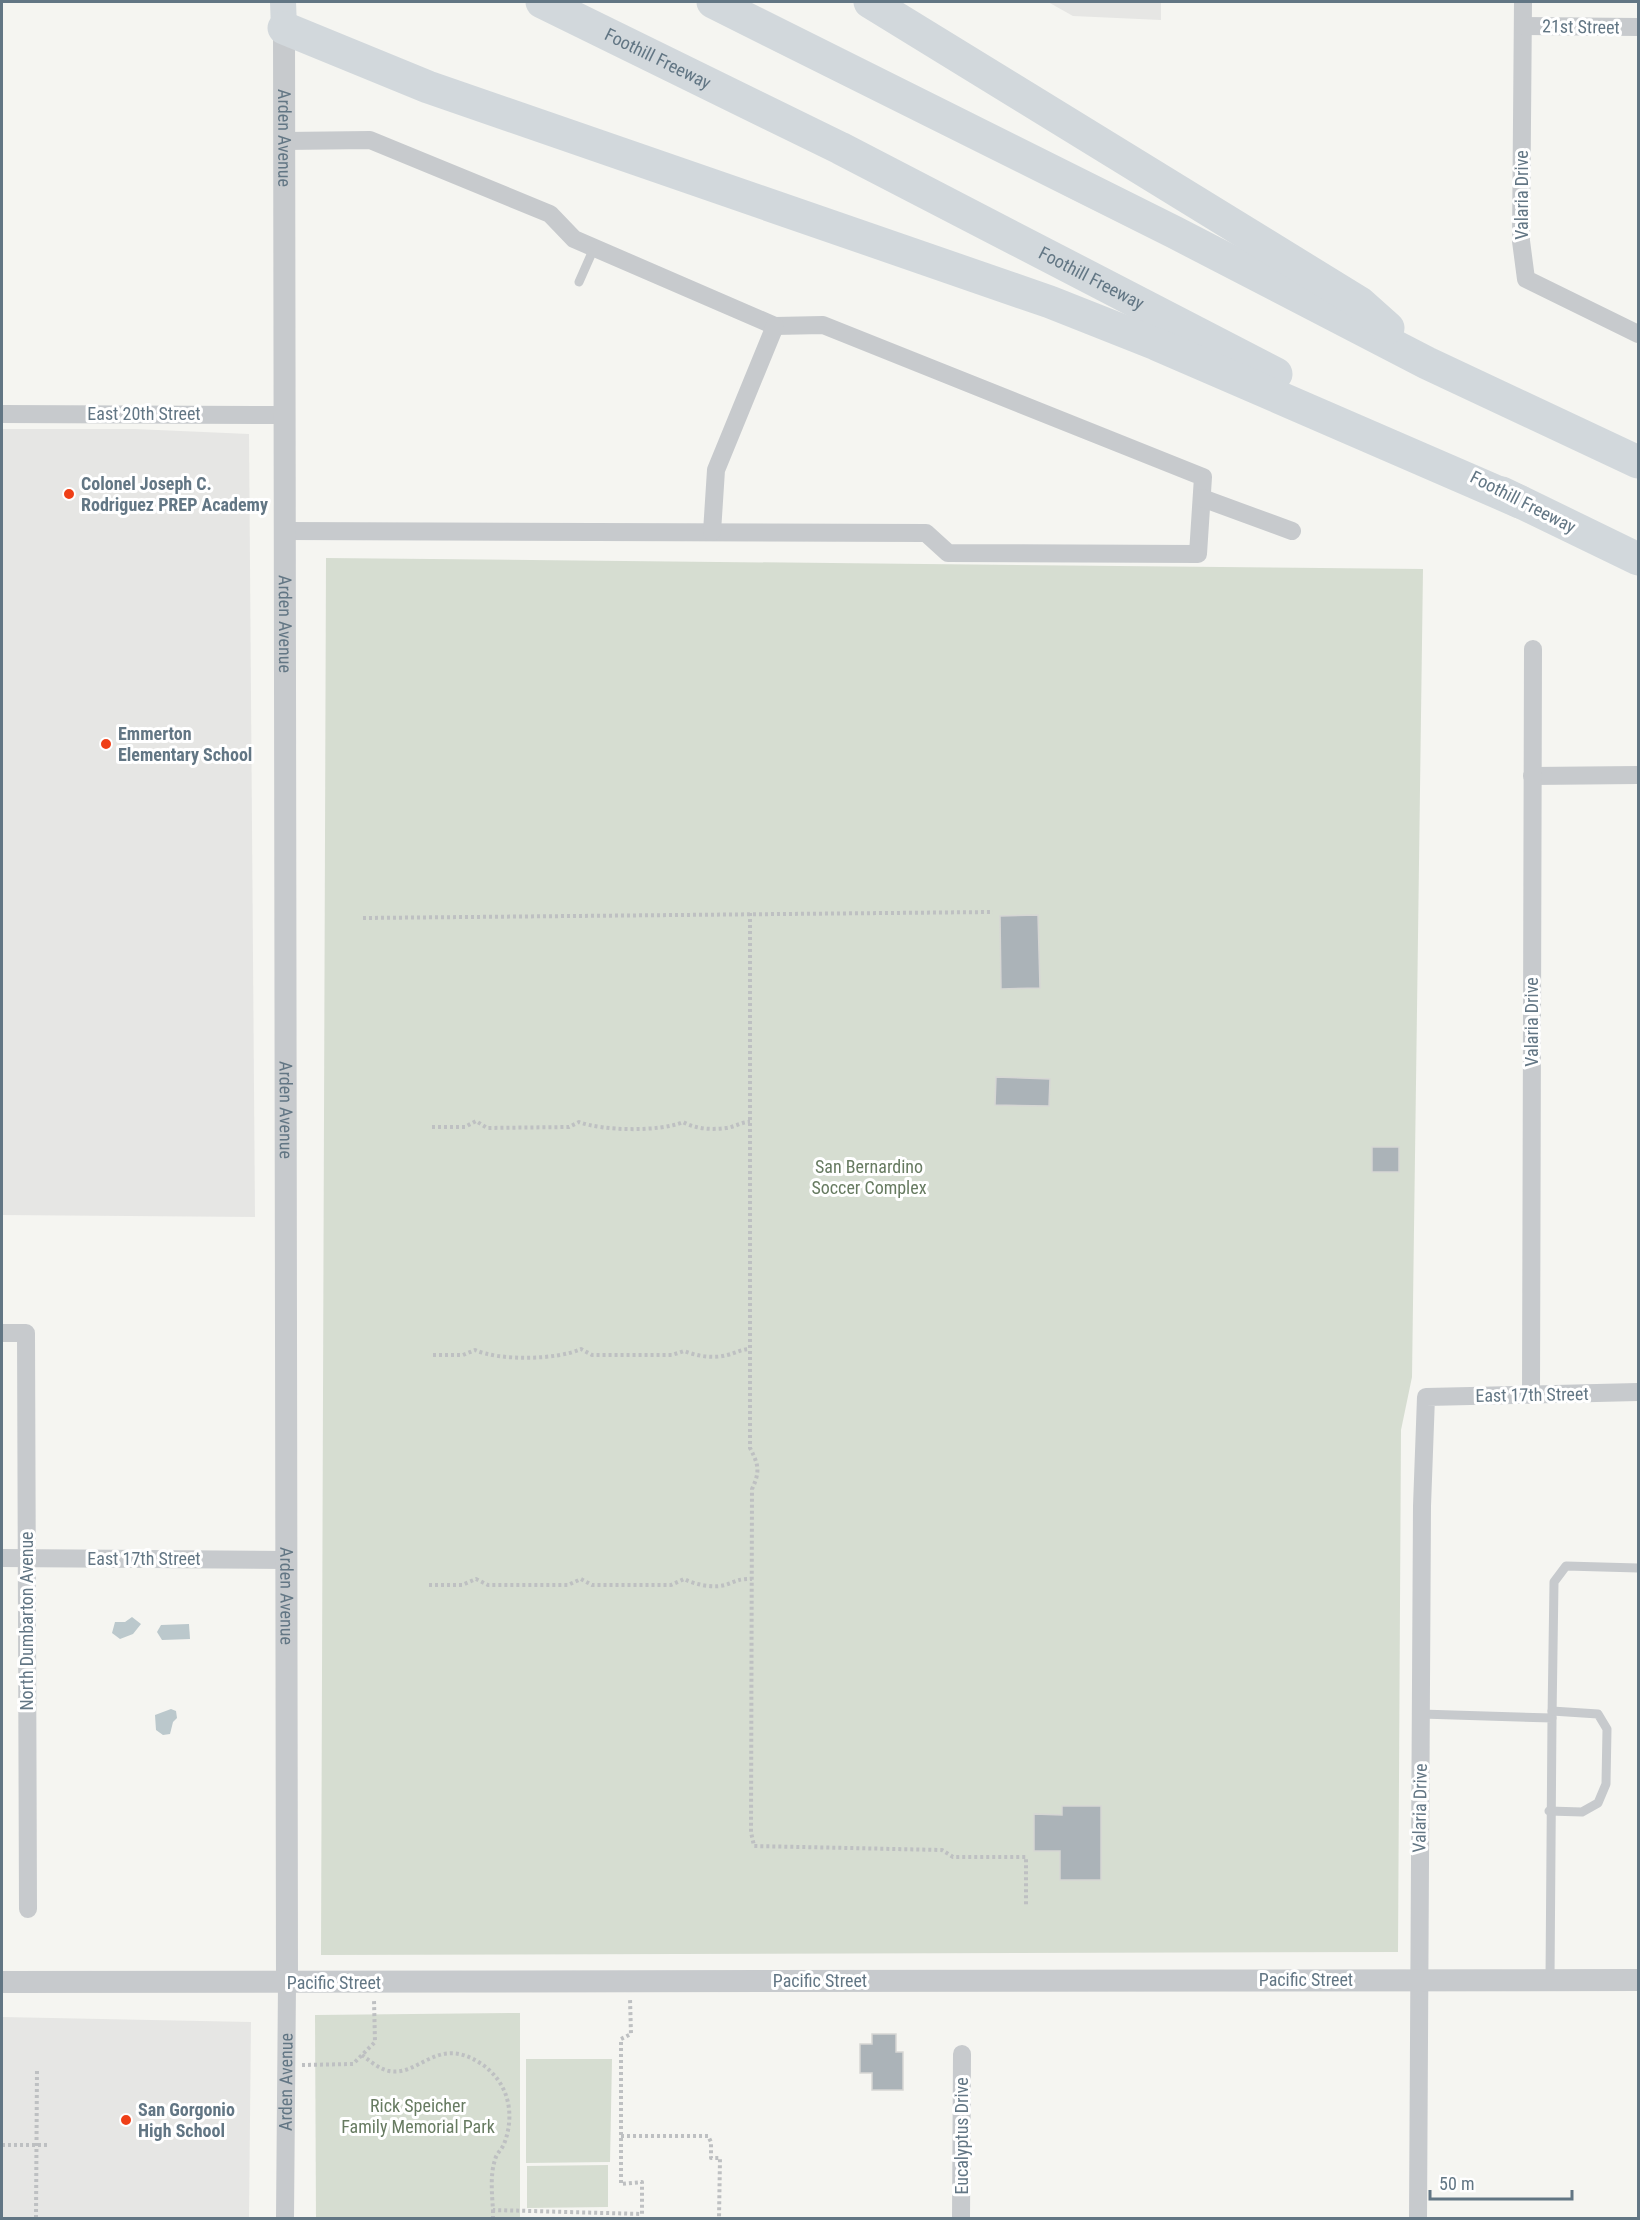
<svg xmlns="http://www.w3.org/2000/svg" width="1640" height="2220" viewBox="0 0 1640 2220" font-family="'Roboto Condensed',sans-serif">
  <rect width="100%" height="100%" fill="#f5f5f1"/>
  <g fill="#e6e6e4">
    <polygon points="1048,2 1161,2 1161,20 1073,16"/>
    <polygon points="2,429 135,429 249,434 255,1217 2,1215"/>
    <polygon points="2,2017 251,2022 249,2218 2,2218"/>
  </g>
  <g fill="#d6ddd1">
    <polygon points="326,558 1423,569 1412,1377 1401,1430 1398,1952 321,1955"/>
    <polygon points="520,2013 520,2218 316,2218 315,2015"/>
    <polygon points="526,2059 612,2059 610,2162 526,2163"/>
    <polygon points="608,2165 608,2207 527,2208 527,2166"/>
  </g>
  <g fill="#bbc8cc">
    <polygon points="132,1617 141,1624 133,1634 120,1639 112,1633 115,1622 125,1622"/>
    <polygon points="189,1624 190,1639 162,1640 157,1632 161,1625"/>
    <polygon points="171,1709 176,1711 177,1718 173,1722 170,1734 163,1735 156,1730 155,1715"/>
  </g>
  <g fill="#abb3b8" stroke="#d6d6d4" stroke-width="1.5">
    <polygon points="1038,915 1040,988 1001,989 1000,916"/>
    <polygon points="996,1077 1050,1079 1049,1106 995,1105"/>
    <rect x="1372" y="1147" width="27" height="25"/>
    <polygon points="1062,1806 1101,1806 1101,1880 1060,1880 1060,1851 1034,1851 1034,1814 1062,1815"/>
    <polygon points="872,2034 896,2034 896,2052 903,2052 903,2090 872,2090 872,2073 860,2073 860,2044 872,2044"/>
  </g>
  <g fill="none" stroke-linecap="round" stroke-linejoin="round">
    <g stroke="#bec0c2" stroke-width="4" stroke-dasharray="3 3" stroke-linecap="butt">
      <path d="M750 913V1448C759 1465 760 1472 752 1489L751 1832 754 1846 942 1850 953 1857H1026V1907"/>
      <polyline points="363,918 993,912"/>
      <path d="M432 1127H465L476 1121 487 1128 569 1127 579 1122C602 1131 660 1132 683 1122 696 1129 711 1130 726 1128 735 1127 741 1122 750 1122"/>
      <path d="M433 1355H463L475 1350C499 1361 557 1360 581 1349L592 1355H672L684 1351C697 1356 713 1359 727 1355 736 1353 741 1349 750 1349"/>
      <path d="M429 1585H462L476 1579 488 1585H568L581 1579 592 1585H671L684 1579C696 1585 716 1589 728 1584 739 1580 739 1579 752 1579"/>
      <path d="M362 2055C370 2061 379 2069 389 2071 419 2077 437 2035 480 2063 508 2081 516 2113 504 2144 502 2149 496 2154 495 2160 490 2174 492 2195 493 2210L642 2214V2182L621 2184V2039L631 2034 630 1999"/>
      <polyline points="302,2065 353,2064 375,2042 374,2000"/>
      <polyline points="621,2136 708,2136 711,2142 711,2158 720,2158 719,2218"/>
      <polyline points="2,2145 48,2145"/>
      <polyline points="493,2210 493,2218"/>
      <polyline points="36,2218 37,2068"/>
    </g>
    <g stroke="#c7cacd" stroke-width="9">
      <polyline points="579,282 594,248"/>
      <polyline points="1421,1714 1552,1718 1550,1979"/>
      <polyline points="1552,1718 1554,1582 1566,1566 1638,1568"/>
      <polyline points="1549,1811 1582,1812 1598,1803 1606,1784 1607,1729 1598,1714 1552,1711"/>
    </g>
    <g stroke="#c7cacd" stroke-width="18">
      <polyline points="1523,2 1521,241 1526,279 1638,334"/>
      <polyline points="1523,26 1638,27"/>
      <polyline points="285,141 370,140 550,214 574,239 775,326 823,325 1203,477 1198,554 948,553 926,533 286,531"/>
      <polyline points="2,414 286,415"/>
      <polyline points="1202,498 1292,531"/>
      <polyline points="712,532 716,470 775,326"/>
      <polyline points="1532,776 1638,775"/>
      <polyline points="2,1333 26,1333 28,1909"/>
      <polyline points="1531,1395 1533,649"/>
      <polyline points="2,1558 287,1560"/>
      <path id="s1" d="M285 2218 287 1983"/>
      <polyline points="961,2218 962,2054"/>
      <polyline points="1418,2218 1422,1506 1426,1397 1638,1392"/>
    </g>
    <g stroke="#c7cacd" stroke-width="22">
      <path id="s2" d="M284 28 287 1983"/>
      <polyline points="2,1982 1638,1980"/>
    </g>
    <polyline stroke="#d2d8dc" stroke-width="26" points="283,2 284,28"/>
    <g stroke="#d2d8dc" stroke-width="33">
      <path id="s3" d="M542 2 840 148 1276 374"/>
      <polyline points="713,2 1174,232 1427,363 1638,462"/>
      <polyline points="870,2 1360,303 1388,328"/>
      <polyline points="284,28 428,87 1050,302 1156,344 1520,502"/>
      <polyline points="1502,493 1638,559"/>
    </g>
  </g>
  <g fill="#ef3f17" stroke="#fff" stroke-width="2">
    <circle cx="69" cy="494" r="6"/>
    <circle cx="106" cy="744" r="6"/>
    <circle cx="126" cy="2120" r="6"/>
  </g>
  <g text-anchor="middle" stroke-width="6" stroke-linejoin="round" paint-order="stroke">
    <g font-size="18" fill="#627684" stroke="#fff">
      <text transform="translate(1581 27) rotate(1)" y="6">21st Street</text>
      <text dy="6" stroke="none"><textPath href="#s3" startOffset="129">Foothill Freeway</textPath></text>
      <text dy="6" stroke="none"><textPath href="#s2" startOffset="110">Arden Avenue</textPath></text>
      <text transform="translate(1522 195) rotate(-90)" y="6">Valaria Drive</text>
      <text dy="6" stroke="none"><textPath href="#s3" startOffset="615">Foothill Freeway</textPath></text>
      <text x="144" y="420">East 20th Street</text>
      <text transform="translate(1523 502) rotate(27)" y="6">Foothill Freeway</text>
      <text dy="6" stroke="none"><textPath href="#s2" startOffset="596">Arden Avenue</textPath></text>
      <text transform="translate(1532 1022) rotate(-90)" y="6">Valaria Drive</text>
      <text dy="6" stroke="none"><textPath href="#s2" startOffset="1082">Arden Avenue</textPath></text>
      <text transform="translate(1532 1395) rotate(-1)" y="6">East 17th Street</text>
      <text x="144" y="1565">East 17th Street</text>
      <text dy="6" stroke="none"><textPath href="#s2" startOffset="1568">Arden Avenue</textPath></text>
      <text transform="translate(27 1621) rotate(-90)" y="6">North Dumbarton Avenue</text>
      <text transform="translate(1420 1808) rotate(-89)" y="6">Valaria Drive</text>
      <text x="1306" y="1986">Pacific Street</text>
      <text x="820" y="1987">Pacific Street</text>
      <text x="334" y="1989">Pacific Street</text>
      <text dy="6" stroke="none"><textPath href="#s1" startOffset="136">Arden Avenue</textPath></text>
      <text transform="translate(962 2136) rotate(-90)" y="6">Eucalyptus Drive</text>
    </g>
    <g font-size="18" font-weight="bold" fill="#627684" stroke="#fff" text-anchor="start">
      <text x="81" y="490">Colonel Joseph C.<tspan x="81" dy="21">Rodriguez PREP Academy</tspan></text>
      <text x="118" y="740">Emmerton<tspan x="118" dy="21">Elementary School</tspan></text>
      <text x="138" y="2116">San Gorgonio<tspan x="138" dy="21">High School</tspan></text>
    </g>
    <g font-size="18" fill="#677b61" stroke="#fff">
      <text x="869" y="1173">San Bernardino<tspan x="869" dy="21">Soccer Complex</tspan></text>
      <text x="418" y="2112">Rick Speicher<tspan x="418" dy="21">Family Memorial Park</tspan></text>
    </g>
  </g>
  <rect width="1640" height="2220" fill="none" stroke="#627684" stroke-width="6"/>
  <path d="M1430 2190v9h142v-9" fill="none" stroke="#627684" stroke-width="3"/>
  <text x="1439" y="2190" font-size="18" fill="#627684" stroke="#ffffff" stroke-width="4.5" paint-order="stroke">50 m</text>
</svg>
